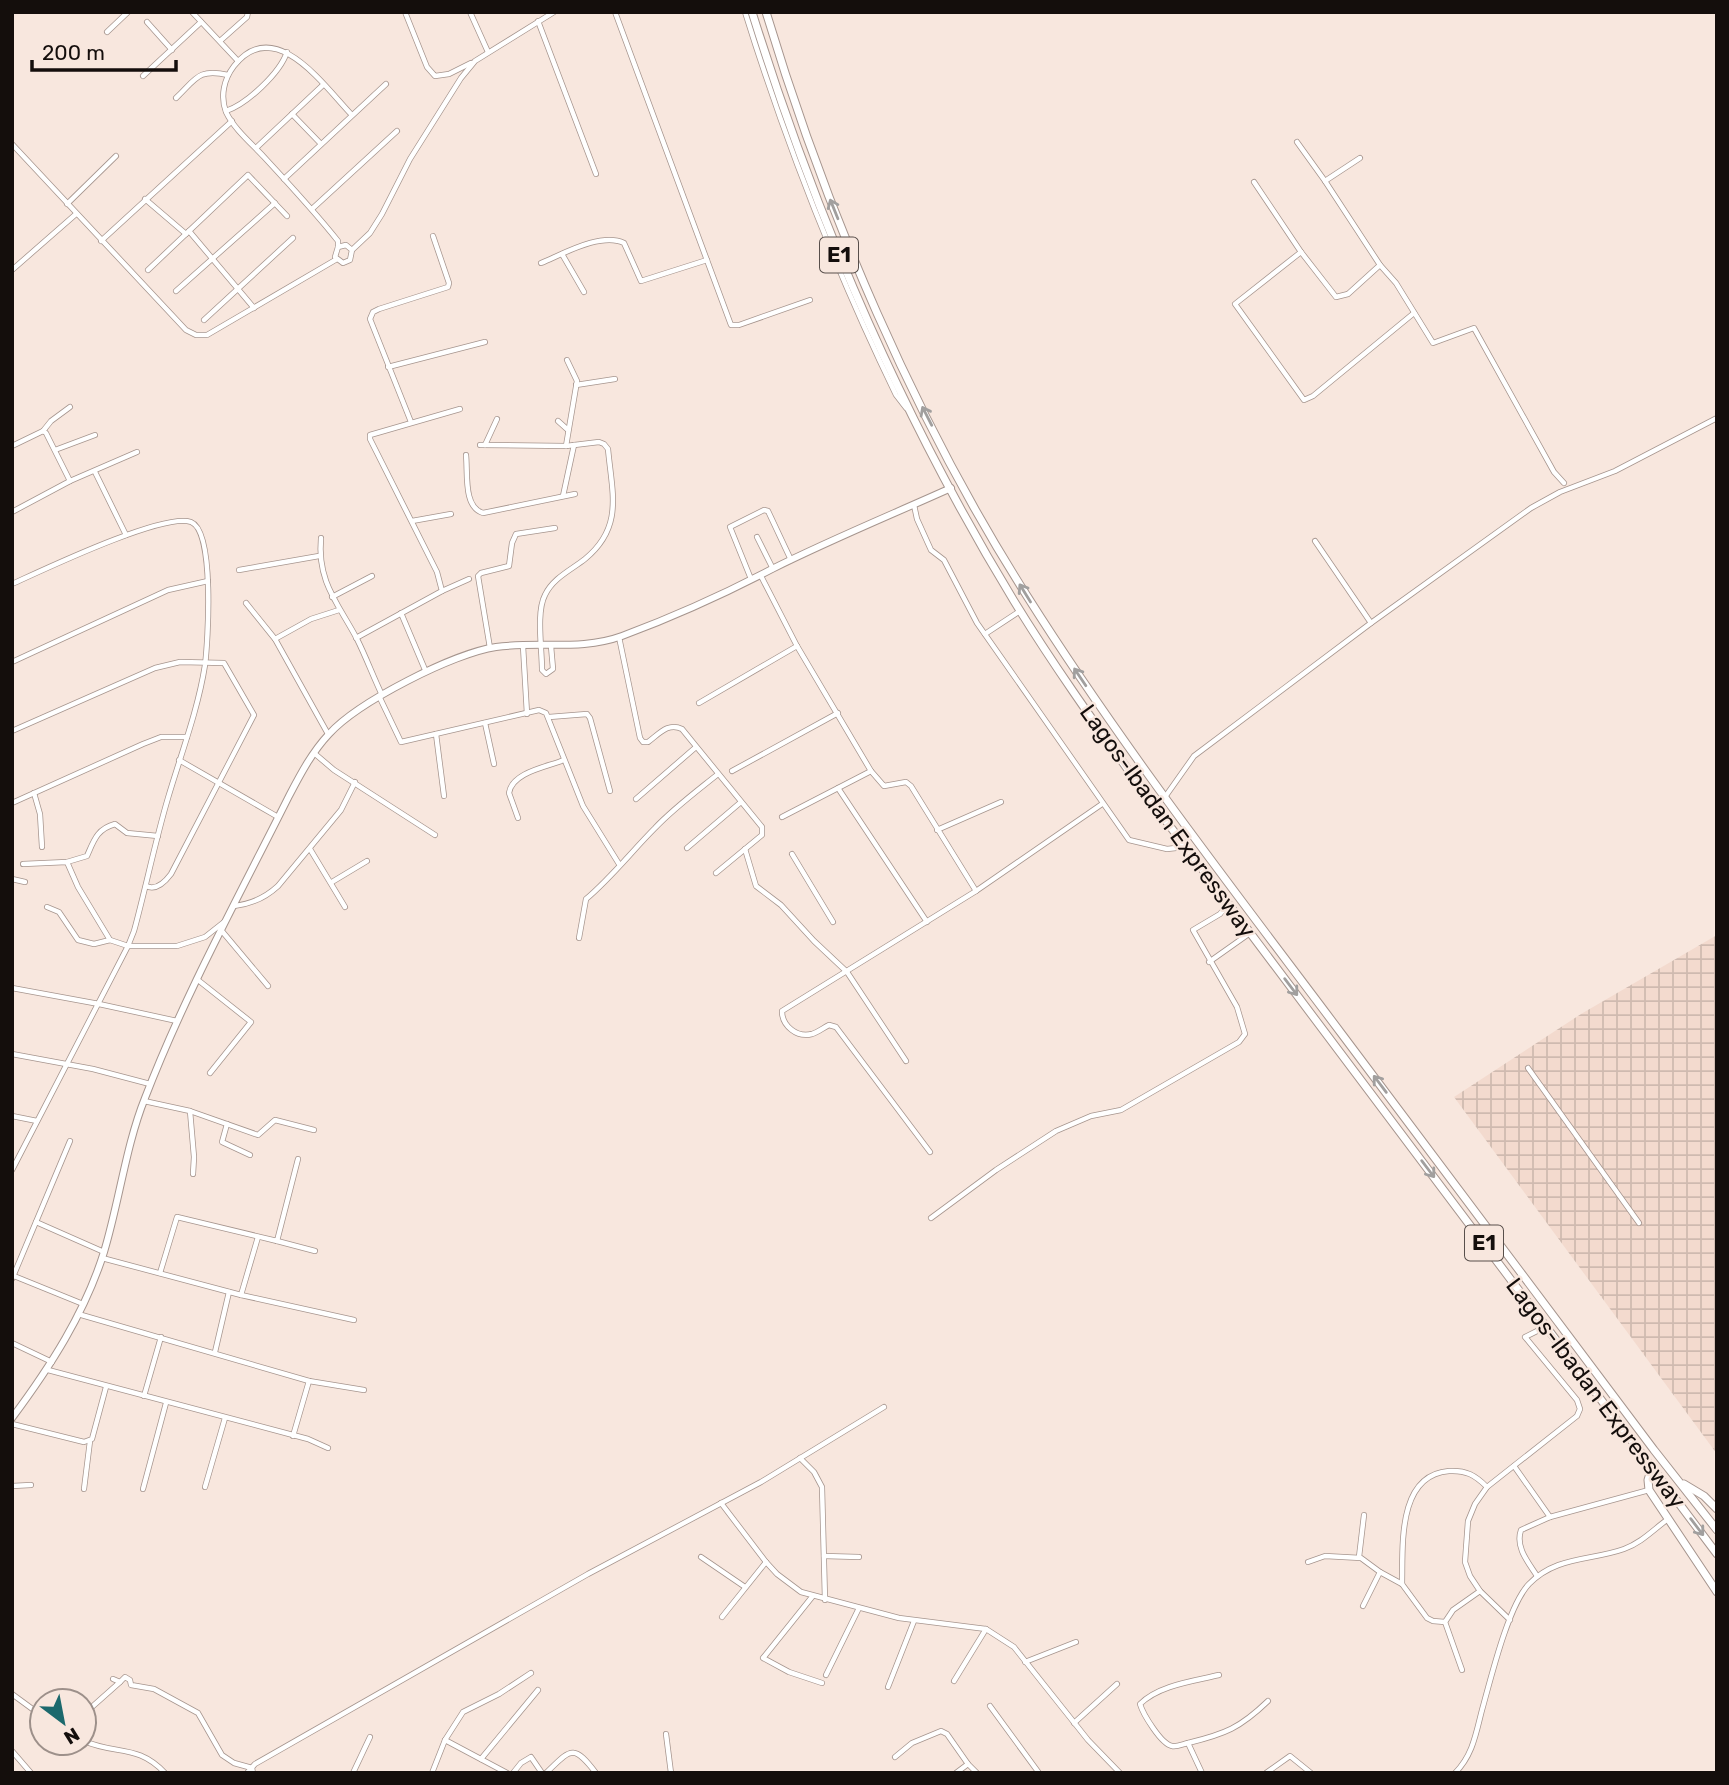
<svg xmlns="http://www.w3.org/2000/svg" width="1729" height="1785" viewBox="0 0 1729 1785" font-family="Rubik,sans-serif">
  <defs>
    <pattern id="industrial-grid" width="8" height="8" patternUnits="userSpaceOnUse" patternTransform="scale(1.75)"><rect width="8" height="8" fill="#f3dace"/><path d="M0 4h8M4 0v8" fill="none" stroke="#cfbab0"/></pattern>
  </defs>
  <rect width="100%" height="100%" fill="#f8e7de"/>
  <polygon fill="url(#industrial-grid)" points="1717,935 1717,1454 1454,1097 1581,1014"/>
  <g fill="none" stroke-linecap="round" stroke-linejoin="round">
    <defs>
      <g id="street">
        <polyline points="192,12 238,61"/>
        <polyline points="405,12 427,67 435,76 449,74 471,63"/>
        <polyline points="470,12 488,52"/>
        <polyline points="615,12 731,325 739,325 810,300"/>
        <path d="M745 12C786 144 836 271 896 395L906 408"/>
        <polyline points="538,21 596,174"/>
        <polyline points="147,22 172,50"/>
        <polyline points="107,32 128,12"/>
        <polyline points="220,41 247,17 248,12"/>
        <polyline points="143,76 201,22"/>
        <path d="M176 98C196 79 198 68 228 75"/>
        <path d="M226 111C247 104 280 73 287 52"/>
        <polyline points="292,114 321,144"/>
        <polyline points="1297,142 1325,181 1380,265 1396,283 1433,343 1474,328 1554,472 1564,483"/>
        <polyline points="12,144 186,330 196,335 207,335 337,259"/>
        <polyline points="256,148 323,85"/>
        <polyline points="284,179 386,84"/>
        <polyline points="1325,181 1360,158"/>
        <polyline points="1254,182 1301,252 1336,297 1348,294 1380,265"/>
        <polyline points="145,199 186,234"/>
        <polyline points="67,204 116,156"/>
        <polyline points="312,209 397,131"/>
        <polyline points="189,231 254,308"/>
        <polyline points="101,241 232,121"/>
        <path d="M338 247V241C315 212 289 184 264 157 251 143 234 129 226 112 220 96 224 79 234 66 275 14 324 86 352 115"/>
        <polyline points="352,250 346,245 338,247 335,257 343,263 350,260 352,250 370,233 382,214 410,159 461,78 475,61 554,12"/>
        <polyline points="1301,252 1235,304 1304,400 1313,396 1414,313"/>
        <polyline points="562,254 584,292"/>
        <path d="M541 263C563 254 601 232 624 243L641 281 707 260"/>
        <polyline points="12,270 76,214"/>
        <polyline points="148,270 248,175 287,216"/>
        <polyline points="176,291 275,203"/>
        <polyline points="204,320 293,238"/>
        <polyline points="388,367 485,342"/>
        <polyline points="576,385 615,379"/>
        <polyline points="558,421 568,430"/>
        <polyline points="411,422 370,319 373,312 379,309 448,287 449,283 433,236"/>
        <polyline points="43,431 51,421 70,407"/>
        <path d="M480 445 566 446 599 442 604 444 608 449C612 493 624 527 585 559 571 570 553 578 545 595 536 612 542 649 542 670L546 674 553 669 551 646"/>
        <polyline points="485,445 497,419"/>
        <polyline points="12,446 43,431 46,433 70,481"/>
        <polyline points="566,446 577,381 567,360"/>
        <polyline points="55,450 95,435"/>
        <path d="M466 455C468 473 463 507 483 513L575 494"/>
        <polyline points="95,472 126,535"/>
        <polyline points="563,496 574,445"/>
        <polyline points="914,505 917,519 931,550 944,560 977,623 1129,840 1167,849 1185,847"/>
        <polyline points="12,512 70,481 137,452"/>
        <polyline points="412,521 451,514"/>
        <polyline points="757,537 773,569"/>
        <path d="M321 538C317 582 338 603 357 639 366 657 373 676 382 695"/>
        <polyline points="1315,541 1371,623"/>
        <polyline points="239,570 319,556"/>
        <polyline points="761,576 797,646 871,771 884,786 906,782 911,786 976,891"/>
        <polyline points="751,579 730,527 764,510 768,511 791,560"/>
        <path d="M12 584C43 570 164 512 191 522 215 531 208 641 205 665 198 710 181 754 168 798 155 842 146 887 134 931L128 946 12 1170"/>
        <polyline points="442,591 469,579"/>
        <polyline points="332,597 372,576"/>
        <polyline points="246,603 275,639 328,734"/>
        <polyline points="401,613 426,672"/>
        <polyline points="985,634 1020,611"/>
        <path d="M619 637 640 738 643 742H648C659 734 668 722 682 729L762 827V835L716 873"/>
        <polyline points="356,638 442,591 437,572 370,439 370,435 460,409"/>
        <polyline points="275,639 311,619 339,610"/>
        <polyline points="523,646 527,714"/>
        <polyline points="490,648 478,576 481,573 509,566 512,543 516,534 555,528"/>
        <polyline points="12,662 168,590 208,581"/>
        <polyline points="379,696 401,742 539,710 546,713 583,806 619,864"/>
        <polyline points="699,703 797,646"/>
        <polyline points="549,717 587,714 590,718 610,791"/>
        <polyline points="485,723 494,764"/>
        <path d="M12 731 155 668 180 662 224 663 254 715 171 874C165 882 156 891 146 886"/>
        <polyline points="436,734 444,796"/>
        <polyline points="314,753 334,770 435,835"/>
        <polyline points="179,760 278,817"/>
        <polyline points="732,771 838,713"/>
        <polyline points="838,788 927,922"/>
        <polyline points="34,793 40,814 42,847"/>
        <polyline points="1165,797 1194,756 1371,623 1531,508 1560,492 1615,471 1717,418"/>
        <polyline points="636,799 696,747"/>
        <polyline points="12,803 143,744 161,737 187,737"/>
        <polyline points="782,817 871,771"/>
        <path d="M518 818 509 793C512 772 547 767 564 760"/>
        <polyline points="937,830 1001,802"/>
        <polyline points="687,848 741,802"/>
        <polyline points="310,849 345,907"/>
        <polyline points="745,849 756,886 781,905 814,941 847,972 906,1061"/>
        <polyline points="792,854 833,922"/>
        <path d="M67 862 87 856C94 840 97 829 115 824L127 833 158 836"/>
        <polyline points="23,864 67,862 78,887 110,940"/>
        <polyline points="12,879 25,882"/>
        <polyline points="332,882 367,861"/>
        <path d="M234 906C252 904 265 898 278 886L341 810 355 782"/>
        <polyline points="47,907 59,912 78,940 94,944 110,940 128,946 177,946 205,937 224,922"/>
        <polyline points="221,930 268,986"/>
        <path d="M579 938 586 899C611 878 632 851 655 828 674 808 697 791 718 774"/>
        <polyline points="1209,962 1250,933"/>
        <polyline points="198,980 251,1022 210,1073"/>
        <polyline points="12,988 99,1004 177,1021"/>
        <polyline points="12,1054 93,1069 150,1084"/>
        <polyline points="1528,1068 1639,1223"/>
        <polyline points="144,1101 190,1111 194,1157 193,1174"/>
        <polyline points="190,1111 258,1135 275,1120 314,1130"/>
        <polyline points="12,1116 37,1121"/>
        <polyline points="227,1124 222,1142 250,1155"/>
        <path d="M930 1152 836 1027 829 1025C823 1028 818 1032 812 1034 797 1038 782 1026 782 1011L976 891 1102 804"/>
        <polyline points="931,1218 996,1170 1056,1131 1091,1116 1121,1110 1239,1042 1245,1034 1237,1007 1193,930 1220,914 1228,904"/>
        <polyline points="36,1222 104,1252"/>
        <polyline points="277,1241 315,1251"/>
        <polyline points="102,1258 241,1295 354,1320"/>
        <polyline points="160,1273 177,1217 277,1241 298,1159"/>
        <polyline points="14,1276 83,1304"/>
        <polyline points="12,1279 70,1141"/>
        <polyline points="241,1295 258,1237"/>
        <polyline points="78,1314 309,1381 364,1390"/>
        <polyline points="12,1343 52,1362"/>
        <polyline points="215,1352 229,1292"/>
        <polyline points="48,1370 308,1439 328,1448"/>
        <polyline points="144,1396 161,1337"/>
        <polyline points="12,1424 84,1442 92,1439 106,1387"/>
        <polyline points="293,1436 309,1381"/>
        <polyline points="800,1458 814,1472 822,1487 825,1600"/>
        <polyline points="1514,1466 1550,1517"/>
        <polyline points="12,1486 31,1485"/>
        <polyline points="205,1487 225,1418"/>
        <polyline points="84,1489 90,1441"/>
        <polyline points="143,1489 166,1403"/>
        <polyline points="721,1503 766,1562 777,1574 801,1592 899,1618 986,1629 1014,1647 1088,1740 1120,1773"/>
        <polyline points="824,1556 859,1557"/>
        <polyline points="701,1557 745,1587"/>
        <polyline points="1359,1557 1364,1515"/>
        <polyline points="1308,1562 1325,1556 1361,1558 1380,1572 1402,1584 1427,1618 1433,1621 1445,1622"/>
        <path d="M1537 1576C1528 1562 1515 1547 1521 1530L1550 1517 1649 1490"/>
        <path d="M1402 1584C1403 1546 1397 1475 1449 1471 1466 1470 1475 1475 1487 1487"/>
        <polyline points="812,1597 763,1658 789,1672 822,1683"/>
        <polyline points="1363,1606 1380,1572"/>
        <polyline points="722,1617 766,1562"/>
        <polyline points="1510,1620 1480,1591 1470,1576 1465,1562 1468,1521 1475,1504 1487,1487 1577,1416 1580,1409 1577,1400 1525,1337 1545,1327"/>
        <polyline points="1025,1662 1076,1642"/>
        <polyline points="1462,1670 1445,1622 1453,1610 1480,1591"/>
        <polyline points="826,1675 859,1608"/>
        <path d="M1219 1675C1194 1681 1159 1685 1140 1704 1143 1714 1161 1744 1172 1746 1177 1747 1183 1744 1188 1743 1225 1734 1240 1728 1268 1701"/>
        <polyline points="113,1679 120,1682 125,1677 130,1680 131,1685 154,1689 198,1713 222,1755 234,1763 252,1768 253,1773"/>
        <polyline points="954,1681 986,1629"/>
        <polyline points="888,1687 914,1621"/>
        <polyline points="12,1694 42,1716"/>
        <polyline points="990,1706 1039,1773"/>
        <polyline points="84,1714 120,1682"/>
        <polyline points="1074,1723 1117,1684"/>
        <polyline points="666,1734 671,1773"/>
        <polyline points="445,1740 507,1773"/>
        <path d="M84 1741C116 1755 138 1744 165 1773"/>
        <polyline points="1188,1743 1202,1773"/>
        <polyline points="12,1751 31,1773"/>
        <polyline points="895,1757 912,1743 941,1731 947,1734 968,1764 977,1773"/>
        <polyline points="481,1759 538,1690"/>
        <polyline points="247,1773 255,1764 588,1574 761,1482 884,1407"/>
        <polyline points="353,1773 370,1737"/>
        <polyline points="432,1773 445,1740 463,1712 499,1694 531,1673"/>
        <polyline points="513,1773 521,1763 531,1757 542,1773"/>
        <path d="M546 1773C571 1749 573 1743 596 1773"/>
        <polyline points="956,1773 968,1764"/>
        <polyline points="1266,1773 1290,1756 1311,1773"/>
        <path d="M1455 1773C1473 1755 1476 1733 1482 1710 1491 1678 1508 1606 1529 1584 1556 1556 1590 1561 1624 1549 1641 1543 1653 1530 1668 1519"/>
      </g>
      <path id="secondary" d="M12 1418C50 1367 85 1313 104 1252 119 1203 126 1145 145 1098 185 994 239 896 289 796 300 775 312 752 329 734 358 702 454 653 496 647 539 641 581 651 622 636 673 617 724 594 772 569 830 540 891 515 951 488"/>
      <g id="highway">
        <path d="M752 12C816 218 902 417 1014 601 1052 663 1094 722 1136 781L1717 1554"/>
        <path d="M766 12C826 212 915 420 1027 596 1123 748 1233 889 1341 1033 1446 1172 1550 1311 1654 1450L1717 1530"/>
        <polyline points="1652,1467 1648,1480 1649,1490 1717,1592"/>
        <polyline points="1684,1484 1704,1496 1717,1509"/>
      </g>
    </defs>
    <use href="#street" stroke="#a6958e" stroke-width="6"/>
    <use href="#secondary" stroke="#a6958e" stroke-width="8"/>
    <use href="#highway" stroke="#a6958e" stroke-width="9"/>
    <use href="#street" stroke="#fff" stroke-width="4.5"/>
    <use href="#secondary" stroke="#fff" stroke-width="6"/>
    <use href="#highway" stroke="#fff" stroke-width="7"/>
  </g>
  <defs><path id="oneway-shaft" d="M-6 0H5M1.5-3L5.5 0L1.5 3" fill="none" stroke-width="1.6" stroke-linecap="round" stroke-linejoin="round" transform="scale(1.75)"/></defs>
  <g stroke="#a19f9e">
    <use href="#oneway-shaft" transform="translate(834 209) rotate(-112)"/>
    <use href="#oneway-shaft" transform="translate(927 416) rotate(-117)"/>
    <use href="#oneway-shaft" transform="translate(1025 593) rotate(-122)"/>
    <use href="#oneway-shaft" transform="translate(1080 677) rotate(-124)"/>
    <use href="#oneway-shaft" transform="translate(1291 987) rotate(53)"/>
    <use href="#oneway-shaft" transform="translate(1380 1084) rotate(-127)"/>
    <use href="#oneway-shaft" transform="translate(1428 1169) rotate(53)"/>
    <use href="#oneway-shaft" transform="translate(1697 1527) rotate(53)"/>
  </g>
  <g text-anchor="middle" stroke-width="5" stroke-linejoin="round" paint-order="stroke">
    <g fill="#f8e7de" stroke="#584f4b" stroke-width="2">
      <rect x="820" y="237.5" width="38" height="35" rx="5"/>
      <rect x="1465" y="1225.5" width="38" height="35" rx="5"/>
    </g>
    <g font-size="21" font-weight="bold" fill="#140e0c">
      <text x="839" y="262">E1</text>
      <text x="1484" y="1250">E1</text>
    </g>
    <g font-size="23" fill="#140e0c" stroke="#f8e7de">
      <text transform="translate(1168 821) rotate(54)" y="8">Lagos-Ibadan Expressway</text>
      <text transform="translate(1596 1393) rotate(53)" y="8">Lagos-Ibadan Expressway</text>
    </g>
  </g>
  <rect width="1729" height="1785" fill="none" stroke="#140e0c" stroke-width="28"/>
  <g transform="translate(63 1722) rotate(148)"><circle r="33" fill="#f8e7de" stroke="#9d908a" stroke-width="2"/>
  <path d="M0-5L12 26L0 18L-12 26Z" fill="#1c696d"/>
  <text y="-10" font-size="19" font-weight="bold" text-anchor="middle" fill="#140e0c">N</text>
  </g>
  <path d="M32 60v10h144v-10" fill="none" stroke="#140e0c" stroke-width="3.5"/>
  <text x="42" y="60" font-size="21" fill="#140e0c" stroke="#f8e7de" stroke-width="5" paint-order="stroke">200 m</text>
</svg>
